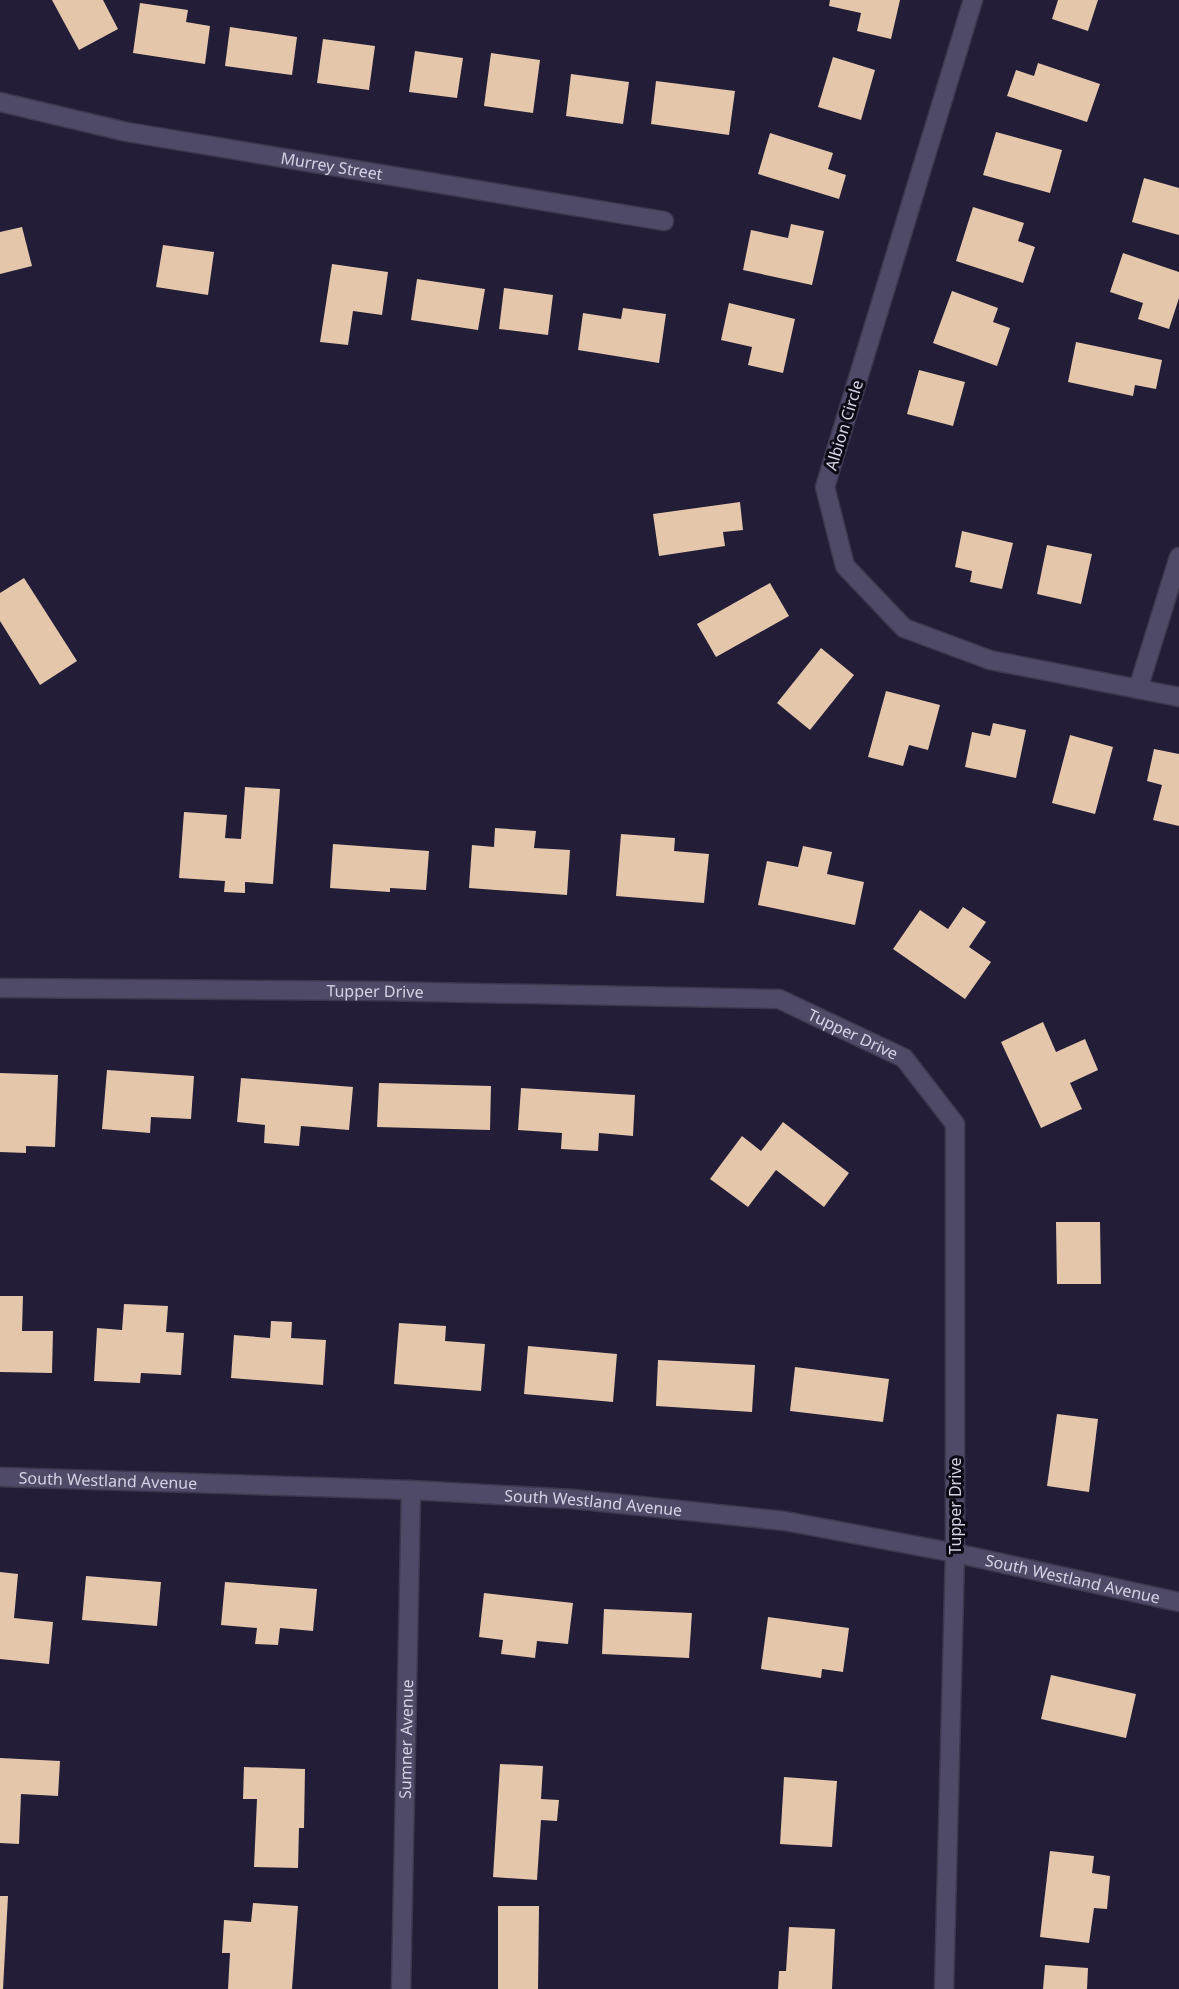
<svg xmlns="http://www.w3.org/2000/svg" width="1179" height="1989" viewBox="0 0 1179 1989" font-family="'Noto Sans',sans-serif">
  <rect width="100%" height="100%" fill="#231d38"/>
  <g fill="#e4c6ab">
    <polygon points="52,0 103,0 118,29 79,50"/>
    <polygon points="830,0 900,0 891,39 857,31 861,13 829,6"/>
    <polygon points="1058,0 1098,0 1088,31 1052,19"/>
    <polygon points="140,3 188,10 186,22 210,26 205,64 133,53"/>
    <polygon points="230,27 297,37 292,75 225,66"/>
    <polygon points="323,39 375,46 369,90 317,83"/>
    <polygon points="415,51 463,58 457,98 409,92"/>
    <polygon points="491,53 540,60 533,113 484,106"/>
    <polygon points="833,57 875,70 861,120 818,107"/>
    <polygon points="1038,63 1100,84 1087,122 1007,96 1016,70 1034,76"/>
    <polygon points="571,74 629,82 623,124 566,116"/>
    <polygon points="656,81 735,91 729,135 651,124"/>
    <polygon points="996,132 1062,150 1050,193 983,175"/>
    <polygon points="770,133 833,153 828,169 846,175 839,199 758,174"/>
    <polygon points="1144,178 1179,188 1179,235 1132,222"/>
    <polygon points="973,207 1024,223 1018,241 1035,247 1023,283 956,261"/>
    <polygon points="791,224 824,231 812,285 743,270 751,230 788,238"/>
    <polygon points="22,227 32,266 0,274 0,232"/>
    <polygon points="163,245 214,252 208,295 156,287"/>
    <polygon points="1123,253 1179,272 1179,298 1169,329 1138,319 1143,303 1110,292"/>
    <polygon points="332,264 388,272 382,315 353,311 348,345 320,342"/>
    <polygon points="417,279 485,289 478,330 411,320"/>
    <polygon points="504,288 553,295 548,335 499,329"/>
    <polygon points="952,291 998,308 993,322 1010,328 997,366 933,343"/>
    <polygon points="729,303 795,319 783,373 748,365 752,347 721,340"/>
    <polygon points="623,308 666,314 659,363 578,350 583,313 621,319"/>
    <polygon points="1076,342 1162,360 1156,389 1135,385 1133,396 1068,382"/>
    <polygon points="919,370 965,382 953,426 907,414"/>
    <polygon points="740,502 743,530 723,532 725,546 659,556 653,514"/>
    <polygon points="962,531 1013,543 1002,589 970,582 972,571 955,567"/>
    <polygon points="1047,545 1092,554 1081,604 1037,594"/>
    <polygon points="24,578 77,661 40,685 0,621 0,593"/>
    <polygon points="770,583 789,616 716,657 697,624"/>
    <polygon points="821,648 854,675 810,730 777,703"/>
    <polygon points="886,691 940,705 928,750 909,745 903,766 868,757"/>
    <polygon points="993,723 1026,730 1016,778 965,767 972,732 990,736"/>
    <polygon points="1070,735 1113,747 1095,814 1052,803"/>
    <polygon points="1154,749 1179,754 1179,826 1153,820 1162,785 1147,781"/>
    <polygon points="245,787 280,789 273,884 245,882 245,893 224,892 225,881 179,878 184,812 227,815 225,838 241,839"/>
    <polygon points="495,828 536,831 534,848 570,850 567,895 469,888 472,845 494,847"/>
    <polygon points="621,834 675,838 674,851 709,854 704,903 616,896"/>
    <polygon points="333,844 429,851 426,890 390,888 390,892 330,888"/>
    <polygon points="803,846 832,852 827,874 864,882 855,925 758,905 767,861 798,867"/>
    <polygon points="963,907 986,922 969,947 991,962 965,999 893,949 920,910 948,929"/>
    <polygon points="1043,1022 1056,1052 1085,1039 1098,1070 1070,1083 1082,1109 1041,1128 1001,1042"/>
    <polygon points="107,1070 194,1076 191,1119 151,1117 150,1133 102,1129"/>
    <polygon points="0,1073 58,1075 55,1147 26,1146 26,1153 0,1152"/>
    <polygon points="241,1078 353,1087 349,1130 301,1126 299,1146 264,1143 265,1125 237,1122"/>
    <polygon points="379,1083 491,1086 490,1130 377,1127"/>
    <polygon points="521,1088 635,1095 633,1136 599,1133 598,1151 561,1149 562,1133 518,1130"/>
    <polygon points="783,1122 849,1173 824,1207 776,1170 748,1207 710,1179 742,1136 761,1151"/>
    <polygon points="1056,1222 1100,1222 1101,1284 1057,1284"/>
    <polygon points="0,1296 23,1296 22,1331 53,1331 52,1373 0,1372"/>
    <polygon points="124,1304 168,1306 166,1332 184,1333 181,1375 141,1373 140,1383 94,1381 97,1328 122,1330"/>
    <polygon points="271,1321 292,1322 291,1338 326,1340 323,1385 231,1378 234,1335 270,1338"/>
    <polygon points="399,1323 446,1326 445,1341 485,1344 481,1391 394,1384"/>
    <polygon points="528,1346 617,1354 613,1402 524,1394"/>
    <polygon points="658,1360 755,1365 752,1412 656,1406"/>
    <polygon points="795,1367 889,1379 883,1422 790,1411"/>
    <polygon points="1057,1414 1098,1419 1089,1492 1047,1486"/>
    <polygon points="0,1572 18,1574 14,1618 53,1622 49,1664 0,1659"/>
    <polygon points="86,1576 161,1582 157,1626 82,1620"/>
    <polygon points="225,1582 317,1589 313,1631 280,1628 278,1645 255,1644 257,1628 221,1625"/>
    <polygon points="484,1593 573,1603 568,1644 537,1641 535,1658 501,1654 503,1640 479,1637"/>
    <polygon points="604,1609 692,1613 689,1658 602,1654"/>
    <polygon points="768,1617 849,1628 843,1672 822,1669 821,1678 761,1669"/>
    <polygon points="1051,1675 1136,1694 1126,1738 1041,1719"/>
    <polygon points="0,1758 60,1761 58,1796 21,1794 19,1844 0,1843"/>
    <polygon points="500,1764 543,1766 541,1799 559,1800 557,1821 541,1820 537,1880 493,1877"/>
    <polygon points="244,1767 305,1769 304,1828 299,1828 298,1868 254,1867 257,1799 243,1799"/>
    <polygon points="784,1777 837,1781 832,1847 780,1844"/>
    <polygon points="1050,1851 1094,1856 1092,1873 1110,1876 1107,1909 1094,1908 1089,1943 1040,1937"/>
    <polygon points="0,1896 8,1896 3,1989 0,1989"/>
    <polygon points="253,1903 298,1906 292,1989 228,1989 230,1953 222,1953 224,1920 251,1922"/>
    <polygon points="498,1906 539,1906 538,1989 498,1989"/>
    <polygon points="789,1927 835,1929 832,1989 778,1989 779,1971 786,1971"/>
    <polygon points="1045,1965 1088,1968 1087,1989 1043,1989"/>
  </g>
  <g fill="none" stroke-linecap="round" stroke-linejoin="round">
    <defs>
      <g id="minor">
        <polyline points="973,0 825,487 845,566 904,628 990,660 1179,697"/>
        <path id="s1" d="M0 102 127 132 664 221"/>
        <polyline points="1138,689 1179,557"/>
        <path id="s2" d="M0 988 378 991 779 999 904 1058 955 1124V1553L944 1989"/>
        <path id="s3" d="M0 1477 411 1490 573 1499 785 1521 955 1553 1179 1602"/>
        <path id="s4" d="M401 1989 411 1490"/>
      </g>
    </defs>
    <use href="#minor" stroke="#3d384e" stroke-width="21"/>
    <use href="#minor" stroke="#504a69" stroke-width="18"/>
  </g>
  <g text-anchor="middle" stroke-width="6" stroke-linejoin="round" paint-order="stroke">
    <g font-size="16" fill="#d4d2e4" stroke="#0c0a15">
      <text dy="6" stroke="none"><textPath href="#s1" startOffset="338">Murrey Street</textPath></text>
      <text transform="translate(844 425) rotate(-73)" y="6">Albion Circle</text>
      <text dy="6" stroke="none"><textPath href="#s2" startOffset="375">Tupper Drive</textPath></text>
      <text dy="6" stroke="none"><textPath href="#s2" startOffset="861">Tupper Drive</textPath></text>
      <text dy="6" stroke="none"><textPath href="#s3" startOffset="108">South Westland Avenue</textPath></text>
      <text dy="6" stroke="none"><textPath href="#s3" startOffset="594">South Westland Avenue</textPath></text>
      <text transform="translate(955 1506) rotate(-90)" y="6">Tupper Drive</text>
      <text dy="6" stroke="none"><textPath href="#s3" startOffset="1080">South Westland Avenue</textPath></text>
      <text dy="6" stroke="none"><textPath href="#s4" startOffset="250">Sumner Avenue</textPath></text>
    </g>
  </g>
</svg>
